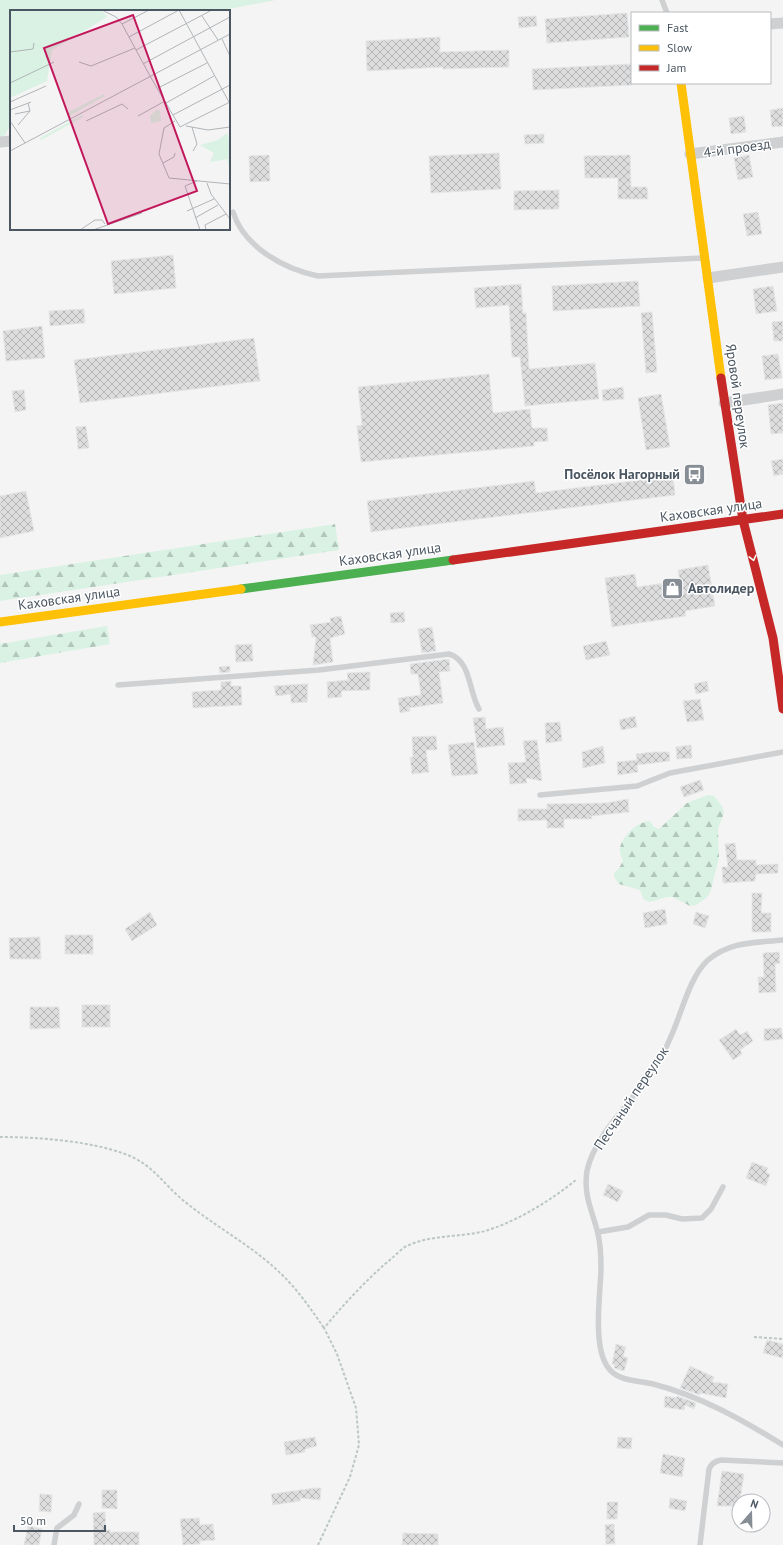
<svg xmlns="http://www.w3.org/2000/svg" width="783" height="1545" viewBox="0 0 783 1545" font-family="'PT Sans',sans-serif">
  <defs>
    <pattern id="forest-firs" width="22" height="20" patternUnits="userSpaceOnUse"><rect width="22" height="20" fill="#d9f2e3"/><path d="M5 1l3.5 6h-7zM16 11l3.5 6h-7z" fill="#b2c7bb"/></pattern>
    <pattern id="building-cross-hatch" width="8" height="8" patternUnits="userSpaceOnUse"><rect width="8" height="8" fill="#ddddde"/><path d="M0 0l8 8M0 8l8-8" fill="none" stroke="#b5b6b7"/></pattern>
  </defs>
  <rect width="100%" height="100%" fill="#f4f4f4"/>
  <g fill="url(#forest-firs)">
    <polygon points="335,524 339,550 0,601 0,575"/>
    <polygon points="107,626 110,644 0,663 0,644"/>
    <path d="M708 795 714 796 722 806 724 813 718 829 719 858 710 893 706 898 696 905 690 906 673 897H667L650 902 644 900 640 890 619 884 614 877V873L619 868 623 861C622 858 620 854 620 851 619 838 638 821 650 821L654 827 659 829 687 803Z"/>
  </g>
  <polygon fill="#d9f2e3" points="0,0 276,0 218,11 11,11 11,124 0,144"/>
  <g fill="url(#building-cross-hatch)" stroke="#e5e6e7">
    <polygon points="627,13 629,37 547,43 545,19"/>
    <polygon points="536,16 537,26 519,28 518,17"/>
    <polygon points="440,37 440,52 509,50 509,67 443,69 443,67 367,71 366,41"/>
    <polygon points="632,64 632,85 533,90 532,69"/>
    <polygon points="783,108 783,126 772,127 770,110"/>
    <polygon points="744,116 746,132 731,134 729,118"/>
    <polygon points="544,134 544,143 525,144 524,135"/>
    <polygon points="499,153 501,189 431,193 429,156"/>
    <polygon points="269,155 270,181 250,182 249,156"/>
    <polygon points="630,155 631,187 647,187 648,199 618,199 618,178 585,178 584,156"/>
    <polygon points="749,155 753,177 738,180 734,158"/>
    <polygon points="559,190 559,209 514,210 514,191"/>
    <polygon points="758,212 762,234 747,236 743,214"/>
    <polygon points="173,255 176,288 114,294 111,261"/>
    <polygon points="638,281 640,306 553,311 552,286"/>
    <polygon points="521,284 523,313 526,313 529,369 595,363 599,399 525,406 520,357 512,357 509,305 476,308 474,288"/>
    <polygon points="773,286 777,311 756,314 753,289"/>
    <polygon points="84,309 85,323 50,326 49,311"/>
    <polygon points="652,312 657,372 646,373 641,313"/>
    <polygon points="783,321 783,341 774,341 772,322"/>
    <polygon points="42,326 45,358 6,361 3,331"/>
    <polygon points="254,338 260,381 80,403 74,360"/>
    <polygon points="778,354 782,378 765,380 762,356"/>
    <polygon points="489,374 493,413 530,409 532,428 547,428 548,441 534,442 534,446 361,462 357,426 362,425 358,387"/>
    <polygon points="623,387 624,399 603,401 602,390"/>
    <polygon points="24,390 26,410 15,412 12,391"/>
    <polygon points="661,394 670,447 646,450 638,398"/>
    <polygon points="783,403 783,433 771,434 768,405"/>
    <polygon points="86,426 89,448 78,449 76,427"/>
    <polygon points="783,459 783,474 774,476 771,461"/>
    <polygon points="673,476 675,495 371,532 367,501 534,481 536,493"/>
    <polygon points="26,491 34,531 0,538 0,496"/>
    <polygon points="708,565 715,606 685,611 686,616 612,627 605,578 635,574 637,587 680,581 678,570"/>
    <polygon points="404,612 405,622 391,623 390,613"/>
    <polygon points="341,616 345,634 330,638 333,662 313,665 316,637 312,637 310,625 331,622 330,618"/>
    <polygon points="432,627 436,651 422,653 418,629"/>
    <polygon points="606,641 610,655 586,660 583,646"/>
    <polygon points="252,644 253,661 236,662 235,645"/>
    <polygon points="449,659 450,671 439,672 443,703 409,708 410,711 400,713 398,698 421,695 418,674 411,674 410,664"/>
    <polygon points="230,666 230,672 220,673 219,667"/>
    <polygon points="370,672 370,690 341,691 342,697 328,698 327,682 348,680 347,673"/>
    <polygon points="231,681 231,686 241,686 242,705 193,708 192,692 221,690 221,682"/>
    <polygon points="707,681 709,691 696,694 694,684"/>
    <polygon points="303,684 308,684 307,702 291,703 291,694 276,696 274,686"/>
    <polygon points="700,699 704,720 687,722 683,701"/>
    <polygon points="635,716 637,727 621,730 619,720"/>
    <polygon points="485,717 486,729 503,727 505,745 477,748 473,718"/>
    <polygon points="560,722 562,741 546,743 545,723"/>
    <polygon points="436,736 437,750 426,750 429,772 412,774 410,757 413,757 412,737"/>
    <polygon points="537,740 542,781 526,778 527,783 510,784 508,763 526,762 523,741"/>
    <polygon points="474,742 478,774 452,776 448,745"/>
    <polygon points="691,745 692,758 677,759 676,747"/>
    <polygon points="603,746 605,763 583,768 582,752"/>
    <polygon points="653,752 669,752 670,761 637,765 638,772 618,775 617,762 637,760 636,754"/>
    <polygon points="700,780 704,790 684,797 680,787"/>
    <polygon points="628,799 629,812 591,816 592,819 564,819 564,828 547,828 547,820 518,821 518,809 547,809 547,804 606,803"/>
    <polygon points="735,843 737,860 756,860 756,865 778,864 778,873 756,874 755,881 723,883 722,867 728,867 725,844"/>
    <polygon points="752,893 762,893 761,913 771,913 771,932 752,932"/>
    <polygon points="665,909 667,924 645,928 643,913"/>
    <polygon points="150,912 157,925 132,941 125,929"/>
    <polygon points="696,912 709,916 705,928 693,924"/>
    <rect x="65" y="935" width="28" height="19"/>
    <polygon points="40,937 41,959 10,959 9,938"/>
    <polygon points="779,952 780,963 775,964 776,992 759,993 758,977 764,977 763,953"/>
    <rect x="82" y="1005" width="28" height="22"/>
    <polygon points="30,1007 59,1007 60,1028 30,1029"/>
    <polygon points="781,1028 783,1039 764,1041 764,1029"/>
    <polygon points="736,1029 740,1035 747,1031 753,1041 740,1050 742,1054 733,1060 719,1040"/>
    <polygon points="752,1162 768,1168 766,1172 770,1174 766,1186 746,1178"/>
    <polygon points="608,1184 623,1191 618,1202 603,1195"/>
    <polygon points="767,1340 783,1344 783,1358 763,1353"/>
    <polygon points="616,1344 626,1347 623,1356 628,1358 624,1371 614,1368 615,1365 612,1364"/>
    <polygon points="690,1366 714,1377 712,1382 728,1384 726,1398 700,1393 700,1395 680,1388"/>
    <polygon points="665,1396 676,1398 677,1396 696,1403 694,1409 685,1405 684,1410 664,1407"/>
    <polygon points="315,1437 317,1446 305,1449 305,1452 286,1455 284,1442"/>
    <polygon points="618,1437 632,1438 631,1449 617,1448"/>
    <polygon points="663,1454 685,1458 682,1477 660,1473"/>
    <polygon points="722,1471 744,1474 739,1506 717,1506"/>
    <polygon points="315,1488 321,1488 320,1500 300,1498 300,1501 273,1505 271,1494"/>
    <polygon points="102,1490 117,1490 117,1509 102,1508"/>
    <polygon points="40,1494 52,1495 51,1512 39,1511"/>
    <polygon points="670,1498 687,1501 685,1511 669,1508"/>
    <polygon points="607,1502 618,1502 617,1519 607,1519"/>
    <polygon points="105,1512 106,1530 110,1530 110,1532 139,1532 139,1545 94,1545 93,1513"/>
    <polygon points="199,1518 200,1525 213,1524 215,1540 200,1541 200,1544 183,1545 180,1519"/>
    <polygon points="614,1524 615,1544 606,1544 605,1525"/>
    <polygon points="28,1526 42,1529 39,1545 24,1545"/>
    <polygon points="403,1533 438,1534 438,1545 402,1545"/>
  </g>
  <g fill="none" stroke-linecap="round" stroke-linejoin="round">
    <g stroke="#bcc7c4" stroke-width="2" stroke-dasharray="3 2" stroke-linecap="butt">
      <path d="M0 1137C38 1137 90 1141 125 1154 153 1164 163 1184 184 1201 218 1229 259 1249 289 1282 302 1296 313 1312 324 1328"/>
      <polyline points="754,1337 783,1339"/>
      <path d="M318 1545 350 1477 359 1445 356 1408 337 1354 324 1328C345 1303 367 1279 392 1258 397 1254 403 1247 409 1245 432 1235 458 1237 481 1232 513 1224 552 1200 577 1179"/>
    </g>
    <g stroke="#ced0d2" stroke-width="5.5">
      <polyline points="662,0 667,13"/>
      <path d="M233 212C244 247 284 269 318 276L703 258"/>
      <path d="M118 685 319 670 449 654C471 660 469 693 479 709"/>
      <polyline points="540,795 637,786 670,773 783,752"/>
      <path d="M783 940C755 943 731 941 708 960 690 976 682 1012 672 1034 667 1046 661 1059 654 1069 634 1099 594 1136 587 1171 583 1196 593 1212 598 1234 601 1246 601 1258 601 1270 600 1296 593 1345 607 1366 617 1382 637 1380 653 1384 700 1396 741 1419 783 1445"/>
      <polyline points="598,1232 628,1227 649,1215 666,1215 682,1219 702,1218 711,1209 723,1187"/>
      <polyline points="54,1545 57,1528 74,1515 79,1504"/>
      <path d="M700 1545 709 1469C711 1464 715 1461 721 1460L783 1463"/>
    </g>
    <g stroke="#ced0d2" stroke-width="11">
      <polyline points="770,24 783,23"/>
      <polyline points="0,142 11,141"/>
      <polyline points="690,154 783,142"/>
      <polyline points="708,278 783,267"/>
      <polyline points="724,403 783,394"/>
    </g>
    <polyline stroke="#4caf50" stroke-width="9" points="241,589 453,560"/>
    <g stroke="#ffc107" stroke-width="9">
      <polyline points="681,83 721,378"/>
      <polyline points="0,622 241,589"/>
    </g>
    <g stroke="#c62828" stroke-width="9">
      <polyline points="721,378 743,520 773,638 783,709"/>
      <polyline points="453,560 783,514"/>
    </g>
  </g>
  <defs><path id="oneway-chevron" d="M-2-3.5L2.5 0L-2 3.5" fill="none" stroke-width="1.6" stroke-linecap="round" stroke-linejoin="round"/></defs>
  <use stroke="#f6fbf6" href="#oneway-chevron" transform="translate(753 558) rotate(76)"/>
  <defs>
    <symbol id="bus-square" viewBox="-11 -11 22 22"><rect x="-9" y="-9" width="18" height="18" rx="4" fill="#868d94" stroke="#fff"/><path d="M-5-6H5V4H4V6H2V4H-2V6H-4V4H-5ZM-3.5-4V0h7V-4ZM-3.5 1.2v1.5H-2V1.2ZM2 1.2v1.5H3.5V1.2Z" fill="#fff"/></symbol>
    <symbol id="shop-square" viewBox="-11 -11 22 22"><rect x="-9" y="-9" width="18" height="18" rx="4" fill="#868d94" stroke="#fff"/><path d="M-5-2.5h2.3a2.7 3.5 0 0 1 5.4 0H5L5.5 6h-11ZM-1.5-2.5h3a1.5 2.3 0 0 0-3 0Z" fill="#fff"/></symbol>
  </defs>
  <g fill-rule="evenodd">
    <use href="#bus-square" x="682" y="462" width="25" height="25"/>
    <use href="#shop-square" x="660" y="576" width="25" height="25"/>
  </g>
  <g text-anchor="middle" stroke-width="3" stroke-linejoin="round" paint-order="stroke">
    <g font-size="14" fill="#4a5661" stroke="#fff">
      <text transform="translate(737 148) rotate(-8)" y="5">4-й проезд</text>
      <text transform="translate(738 396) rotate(82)" y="5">Яровой переулок</text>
      <text transform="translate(711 510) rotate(-8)" y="5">Каховская улица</text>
      <text transform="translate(390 554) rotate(-8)" y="5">Каховская улица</text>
      <text transform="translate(69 598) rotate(-8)" y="5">Каховская улица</text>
      <text transform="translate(631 1098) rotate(-56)" y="5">Песчаный переулок</text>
    </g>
    <g font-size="14" font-weight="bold" fill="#4a5661" stroke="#fff" text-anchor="end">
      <text x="680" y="479">Посёлок Нагорный</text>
      <text x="688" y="593" text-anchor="start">Автолидер</text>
    </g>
  </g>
  <g transform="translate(10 10)">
    <rect width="220" height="220" fill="#f4f4f4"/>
    <path d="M94 84 95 86 59 106 57 103ZM146 100H150L151 111 141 113 140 106ZM72 105 73 107 31 130 30 128ZM217 123 220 132V154L218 155V149L200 152 204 143 190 135 208 130Z" fill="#d9f2e3"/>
    <path d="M0 0H91L97 7 42 40 37 71 0 88Z" fill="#d9f2e3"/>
    <path fill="none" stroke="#b0b5b9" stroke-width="1" d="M92 0 106 7 112 14 140 66M169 0 219 92M192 6 208 30M112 14 139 0M119 27 169 0M212 29 220 46M126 40 202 0M0 42 23 39 24 33M69 52 81 56 125 38M133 54 220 7M140 66 170 117 220 92M0 73 44 52M148 78 197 53M0 92 36 76M156 93 204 66M0 100 21 92M5 104 20 101 18 93M163 105 220 75M128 106 155 91M0 111 15 133M76 111 112 94 118 99M165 111 154 118 149 144 159 168 220 174M8 115 20 101M176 116 198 120 220 117M182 117 187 134 183 141M0 141 220 24M153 153 164 147 165 143M187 171 175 176 190 220M197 173 201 184 220 209M177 201 204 189M185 208 208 195M70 220 85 210H92L95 214M83 220 132 203M196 220 195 215 216 204"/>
    <path fill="#c2185b" fill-opacity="0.15" stroke="#c2185b" stroke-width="2" d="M123 5 187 181 98 214 34 38Z"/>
    <rect width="220" height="220" fill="none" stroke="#4a5661" stroke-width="2"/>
  </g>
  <rect x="631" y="12" width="140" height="72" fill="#ffffff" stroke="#b7bbc0"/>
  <rect x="639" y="25" width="20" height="6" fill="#4caf50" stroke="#b7bbc0"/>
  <text x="667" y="32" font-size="12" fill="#4a5661">Fast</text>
  <rect x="639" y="45" width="20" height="6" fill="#ffc107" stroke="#b7bbc0"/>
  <text x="667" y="52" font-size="12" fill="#4a5661">Slow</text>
  <rect x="639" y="65" width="20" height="6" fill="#c62828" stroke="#b7bbc0"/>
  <text x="667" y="72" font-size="12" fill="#4a5661">Jam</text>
  <g transform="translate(751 1513) rotate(20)"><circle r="19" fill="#ffffff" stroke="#b7bbc0"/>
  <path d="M0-3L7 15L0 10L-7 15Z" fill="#868d94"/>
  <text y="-6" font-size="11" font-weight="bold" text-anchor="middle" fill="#4a5661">N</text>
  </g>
  <path d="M14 1525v6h91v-6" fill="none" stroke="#4a5661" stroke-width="2"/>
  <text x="20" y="1525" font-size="12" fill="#4a5661" stroke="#ffffff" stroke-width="3" paint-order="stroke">50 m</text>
</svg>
